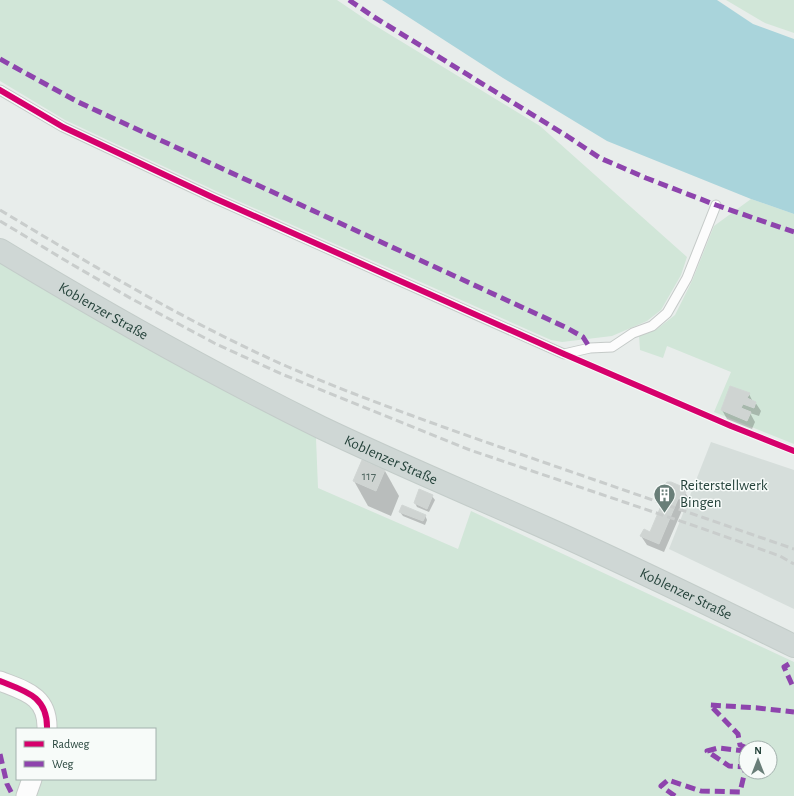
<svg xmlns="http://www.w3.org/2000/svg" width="794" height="796" viewBox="0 0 794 796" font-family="'Alegreya Sans',sans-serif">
  <rect width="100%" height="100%" fill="#e8edeb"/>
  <polygon fill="#d6dedb" points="711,442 794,470 794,609 669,549"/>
  <g fill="#d1e6d8" fill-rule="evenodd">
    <polygon points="0,0 337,0 371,23 540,126 687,257 681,275 661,310 647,321 612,336 562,342 551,340 218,192 65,120 0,81"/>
    <polygon points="726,0 794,0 794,33 765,23"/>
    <polygon points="751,199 794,214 794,444 714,412 731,372 667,346 663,358 640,350 639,335 657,329 675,315 692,281 714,226"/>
    <path d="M0 260 183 367 316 438 318 488 458 549 471 511 794 662V796H0ZM17 729H155V779H17ZM746 748H770V772H746Z"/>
  </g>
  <polygon fill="#a9d4db" points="382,0 717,0 753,24 794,39 794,214 751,199 607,141 503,78"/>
  <g fill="#0003">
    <polygon points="749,394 753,402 755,402 761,411 759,416 750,413 755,422 752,429 727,419 722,410"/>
    <polygon points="362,461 385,471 399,496 391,516 368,506 354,481"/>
    <polygon points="684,491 690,500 689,504 687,507 683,508 664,552 647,545 641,536 651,533 667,495"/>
    <polygon points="432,496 435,500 429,512 417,507 415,503"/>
    <polygon points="400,512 425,515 427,520 425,525 403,516"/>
  </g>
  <g fill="#cfd4d2" stroke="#d1d6d4">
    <polygon points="730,386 750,393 747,398 756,402 754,408 743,404 741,408 751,412 747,421 721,410"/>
    <polygon points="362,460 385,470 376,491 353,481"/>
    <polygon points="667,482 671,482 683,487 684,488 686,493 682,498 678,499 659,544 640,536 644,529 650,532 666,494 664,493 663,488 665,484"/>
    <polygon points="419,489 433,495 427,509 414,503"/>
    <polygon points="402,505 426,515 423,521 399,512"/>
  </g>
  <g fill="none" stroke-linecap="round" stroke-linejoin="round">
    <defs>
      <polyline id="service" points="0,90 63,127 214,198 564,354 590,348 612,347 633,333 652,326 667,313 687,278 716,205"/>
      <g id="minor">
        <path d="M0 681C25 691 48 696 47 729"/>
        <polyline points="26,796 32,779"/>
      </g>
      <g id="primary">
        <path id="s1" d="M0 250C104 313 211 373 320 427 395 463 472 495 548 529 631 566 712 606 794 646"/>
      </g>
    </defs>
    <use href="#service" stroke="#c5cac8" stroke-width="11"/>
    <use href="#minor" stroke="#c5cac8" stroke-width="21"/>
    <use href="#primary" stroke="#c3ccc9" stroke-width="24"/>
    <use href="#service" stroke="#fcfcfc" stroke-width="9"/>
    <use href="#minor" stroke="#fcfcfc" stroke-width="19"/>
    <use href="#primary" stroke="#cfd7d5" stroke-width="22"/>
    <g stroke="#c9cdcc" stroke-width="3" stroke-dasharray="8 4" stroke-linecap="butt">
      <path d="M0 210C93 266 187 322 286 366 370 402 457 432 543 462 627 491 710 520 794 549"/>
      <polyline points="0,221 73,265 132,299 216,344 284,375 470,450 698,527 780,556 794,564"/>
    </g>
    <g stroke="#8e44ad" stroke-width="5" stroke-dasharray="10 5" stroke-linecap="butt">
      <polyline points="349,0 374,17 567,136 600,158 646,178 716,205 794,232"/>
      <polyline points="0,59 78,102 567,328 583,337 590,348"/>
      <polyline points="789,664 784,667 794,689"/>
      <polyline points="747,748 740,745 738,734 710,705 758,708 794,712"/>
      <polyline points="746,751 718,748 707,751 729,766 746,767"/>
      <polyline points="0,754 7,784 13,796"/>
      <polyline points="675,796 661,786 668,780 701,791 740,792 746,767"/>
    </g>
    <defs>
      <g id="cycleway">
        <polyline points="0,90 63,127 214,198 564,354 731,426 794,451"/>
        <path d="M0 681C25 691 48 696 47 729"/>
      </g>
    </defs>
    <use href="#cycleway" stroke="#f7fbf9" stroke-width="8"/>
    <use href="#cycleway" stroke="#d6006c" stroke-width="6"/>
  </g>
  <defs>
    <symbol id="building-pin" viewBox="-11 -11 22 30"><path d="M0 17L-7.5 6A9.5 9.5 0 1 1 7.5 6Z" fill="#697e78" stroke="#f7fbf9"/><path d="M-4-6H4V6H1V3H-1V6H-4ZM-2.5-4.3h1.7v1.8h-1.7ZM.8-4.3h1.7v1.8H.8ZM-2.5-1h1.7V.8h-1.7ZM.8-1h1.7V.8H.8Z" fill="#fff"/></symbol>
  </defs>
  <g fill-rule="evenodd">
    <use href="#building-pin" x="652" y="482" width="25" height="34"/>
  </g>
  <g text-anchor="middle" stroke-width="3" stroke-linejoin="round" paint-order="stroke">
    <g font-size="13" fill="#506761">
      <text x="369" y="480">117</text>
    </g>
    <g font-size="15" fill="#24423a" stroke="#f7fbf9">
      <text dy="5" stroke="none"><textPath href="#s1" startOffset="120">Koblenzer Straße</textPath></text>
      <text dy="5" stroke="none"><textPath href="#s1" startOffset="444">Koblenzer Straße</textPath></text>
      <text dy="5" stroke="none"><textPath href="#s1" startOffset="768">Koblenzer Straße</textPath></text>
    </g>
    <g font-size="15" fill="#24423a" stroke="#f7fbf9" text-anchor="start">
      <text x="680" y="490">Reiterstellwerk<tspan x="680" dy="17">Bingen</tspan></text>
    </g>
  </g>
  <rect x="16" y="728" width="140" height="52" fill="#f7fbf9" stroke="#a3b1ad"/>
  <rect x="24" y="741" width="20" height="6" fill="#d6006c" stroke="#a3b1ad"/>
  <text x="52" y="748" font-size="12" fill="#24423a">Radweg</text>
  <rect x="24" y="761" width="20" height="6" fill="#8e44ad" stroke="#a3b1ad"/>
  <text x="52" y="768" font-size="12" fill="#24423a">Weg</text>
  <g transform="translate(758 760)"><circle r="19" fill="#f7fbf9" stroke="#a3b1ad"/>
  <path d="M0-3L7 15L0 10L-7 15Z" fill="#697e78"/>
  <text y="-6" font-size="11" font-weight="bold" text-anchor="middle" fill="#24423a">N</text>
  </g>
</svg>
